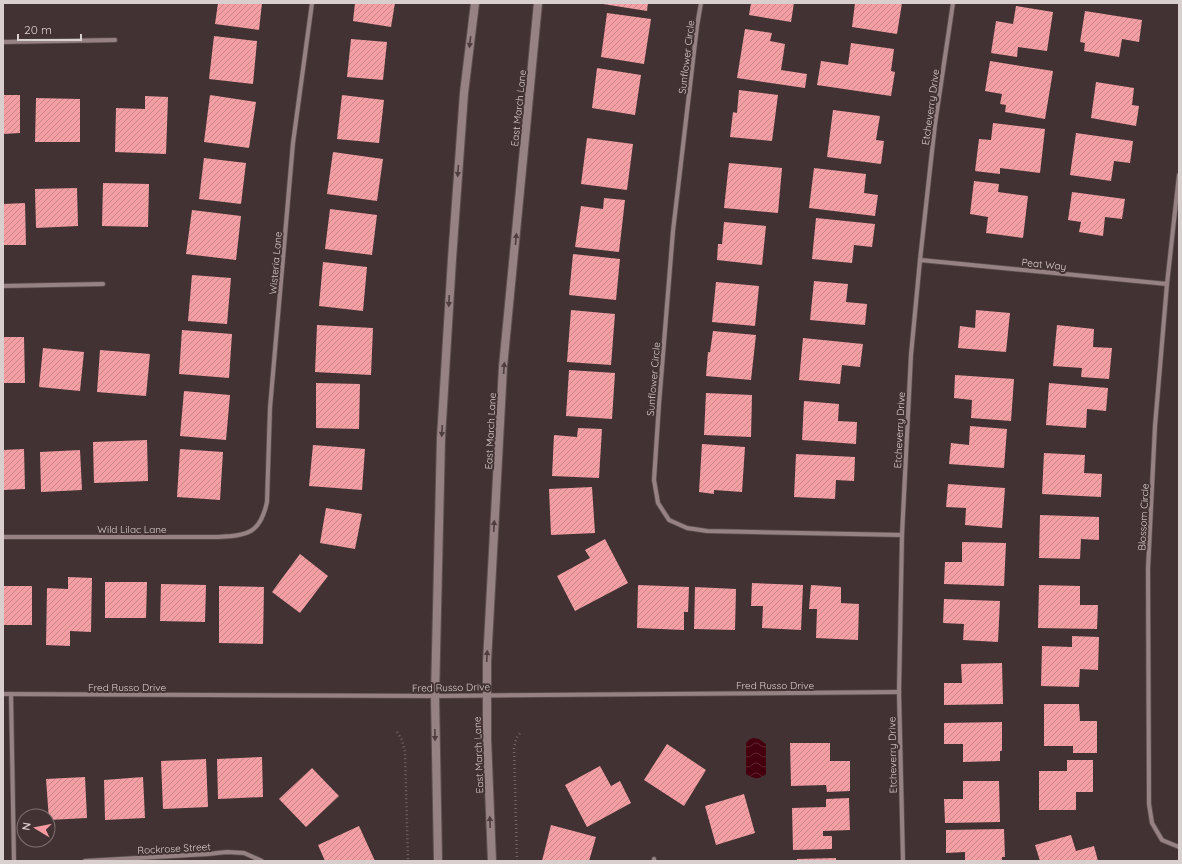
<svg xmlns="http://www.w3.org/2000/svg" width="1182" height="864" viewBox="0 0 1182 864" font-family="Quicksand,sans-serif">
  <defs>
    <pattern id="water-waves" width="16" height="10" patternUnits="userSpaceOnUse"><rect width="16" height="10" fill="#45000f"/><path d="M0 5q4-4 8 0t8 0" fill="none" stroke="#5f2431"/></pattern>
    <pattern id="building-hatch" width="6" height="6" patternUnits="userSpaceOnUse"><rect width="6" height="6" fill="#f39ea3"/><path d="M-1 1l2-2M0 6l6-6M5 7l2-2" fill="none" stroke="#c6868a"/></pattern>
  </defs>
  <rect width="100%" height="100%" fill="#433233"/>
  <path fill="url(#water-waves)" d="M754 738 759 739 766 744V774C758 780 754 779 746 774V743L750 739Z"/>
  <g fill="url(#building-hatch)">
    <polygon points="218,3 262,3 259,30 215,24"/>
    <polygon points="355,3 395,3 391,27 353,21"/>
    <polygon points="603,3 648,3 647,11 603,4"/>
    <polygon points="751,3 794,3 791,22 749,15"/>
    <polygon points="855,3 902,3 897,34 852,27"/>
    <polygon points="1016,6 1053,12 1047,51 1018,47 1017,57 991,53 996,21 1013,24"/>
    <polygon points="1085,11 1142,20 1139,42 1122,39 1119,57 1084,51 1085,43 1080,42"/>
    <polygon points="607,13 651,19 644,64 601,57"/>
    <polygon points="745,29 772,33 770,41 785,44 781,70 807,74 805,88 737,78"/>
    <polygon points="214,36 257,41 253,84 209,79"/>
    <polygon points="351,39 387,42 383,80 347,77"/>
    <polygon points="851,43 894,49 891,71 895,72 891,96 817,85 821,61 848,65"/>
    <polygon points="990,61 1053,71 1045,119 1005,112 1006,105 1000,104 1002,94 985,91"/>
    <polygon points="597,68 641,75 635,115 592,108"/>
    <polygon points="1096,82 1134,88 1132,105 1139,106 1136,126 1091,118"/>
    <polygon points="739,90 778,95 772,141 730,137 733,112 737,113"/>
    <polygon points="3,95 20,95 20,133 3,134"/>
    <polygon points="210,95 256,102 249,148 204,142"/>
    <polygon points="342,95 384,100 379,143 337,139"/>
    <polygon points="145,96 168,97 166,154 115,152 116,108 145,109"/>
    <polygon points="36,98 80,99 80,142 35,142"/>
    <polygon points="833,110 880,116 876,140 884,141 881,164 827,157"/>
    <polygon points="993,123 1045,129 1040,173 1000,168 1000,174 975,171 979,139 991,140"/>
    <polygon points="1076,133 1133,141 1130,163 1114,161 1111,181 1070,175"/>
    <polygon points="587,138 633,144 627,190 581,184"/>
    <polygon points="333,152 383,159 377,201 327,194"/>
    <polygon points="204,158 246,163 241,204 199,199"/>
    <polygon points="729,163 782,168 778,213 724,208"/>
    <polygon points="814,168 866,174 864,193 878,195 875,216 809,208"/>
    <polygon points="974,181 999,184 998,192 1028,196 1023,238 986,233 988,217 970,214"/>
    <polygon points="103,183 149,184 148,227 102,226"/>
    <polygon points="77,188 78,226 36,228 35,189"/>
    <polygon points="1072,192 1125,199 1122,219 1105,217 1103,236 1079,232 1081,222 1068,220"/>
    <polygon points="604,198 625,200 619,252 575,247 581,206 603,209"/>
    <polygon points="25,203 26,245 3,245 3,204"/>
    <polygon points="330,209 377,215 372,255 325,249"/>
    <polygon points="192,210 241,216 236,260 186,254"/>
    <polygon points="816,218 875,224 872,247 854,245 852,263 812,259"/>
    <polygon points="724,222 766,226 762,265 717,260 718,244 722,244"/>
    <polygon points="573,254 620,259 616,300 569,295"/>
    <polygon points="323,262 367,267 363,311 319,306"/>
    <polygon points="192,275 231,278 227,324 188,321"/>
    <polygon points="814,281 848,284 846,302 867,304 865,325 810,320"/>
    <polygon points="716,282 759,286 755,326 712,322"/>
    <polygon points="571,310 615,314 611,365 567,362"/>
    <polygon points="976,310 1010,313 1006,352 958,348 960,326 975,328"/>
    <polygon points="317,325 373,328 371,375 315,372"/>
    <polygon points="1057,325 1094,329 1093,347 1112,348 1109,379 1081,377 1082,368 1053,366"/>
    <polygon points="182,330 232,334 229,378 179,374"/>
    <polygon points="713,331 756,335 751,380 706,376 708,352 710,352"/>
    <polygon points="3,337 24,337 25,383 3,383"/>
    <polygon points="803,338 863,344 860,367 842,365 840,384 799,380"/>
    <polygon points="43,348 84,352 80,391 39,387"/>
    <polygon points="100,350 150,354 146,396 97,392"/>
    <polygon points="569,370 615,373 612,419 566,416"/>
    <polygon points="955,375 1014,379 1011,421 971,418 972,400 954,398"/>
    <polygon points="316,383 360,384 359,429 316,428"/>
    <polygon points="1049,383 1108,388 1106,411 1087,409 1086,428 1046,425"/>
    <polygon points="184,391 230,395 226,440 180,436"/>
    <polygon points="706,393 752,395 751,437 704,435"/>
    <polygon points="804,401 839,404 838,421 857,422 856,444 802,440"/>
    <polygon points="970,426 1007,429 1004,468 949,464 951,443 969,445"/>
    <polygon points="578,428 602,429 599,478 552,476 554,435 577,437"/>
    <polygon points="147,440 148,481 94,483 93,442"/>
    <polygon points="702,444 745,447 742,492 714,490 714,494 699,492"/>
    <polygon points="313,445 365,449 362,490 309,486"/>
    <polygon points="24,449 25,489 3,490 3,450"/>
    <polygon points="180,449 223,452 220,500 177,497"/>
    <polygon points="80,450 82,490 41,492 40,452"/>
    <polygon points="1044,453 1085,455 1084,473 1102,474 1101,497 1042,494"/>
    <polygon points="796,454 855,457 854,481 836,480 835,499 794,497"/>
    <polygon points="948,484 1005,488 1002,528 965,525 966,508 946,507"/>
    <polygon points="592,487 595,533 551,535 549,489"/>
    <polygon points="326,508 362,514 355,549 320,543"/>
    <polygon points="1040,515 1099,517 1099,540 1081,539 1080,559 1039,558"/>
    <polygon points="605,539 628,583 575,611 557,576 590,558 585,550"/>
    <polygon points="962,542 1006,543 1004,586 944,584 945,562 962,562"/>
    <polygon points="300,554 328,576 300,613 272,592"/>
    <polygon points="68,577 92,578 91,632 70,631 70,646 46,645 47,588 68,589"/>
    <polygon points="105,582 147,582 146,618 105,618"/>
    <polygon points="752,583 803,585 801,630 762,628 763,606 751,606"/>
    <polygon points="161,584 206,585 205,622 160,621"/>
    <polygon points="638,585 689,587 688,612 684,612 684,630 637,628"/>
    <polygon points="811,585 841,587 841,603 859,604 858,640 816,638 817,609 809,609"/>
    <polygon points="1039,585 1080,586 1080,605 1098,605 1097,629 1038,628"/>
    <rect x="3" y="586" width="29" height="39"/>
    <polygon points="219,586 264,587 263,644 219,643"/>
    <polygon points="695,587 736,589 735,630 694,629"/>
    <polygon points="944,599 1000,601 998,642 963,640 964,624 943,623"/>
    <polygon points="1072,636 1099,637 1098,670 1080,669 1079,687 1041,686 1042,646 1072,647"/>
    <polygon points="1002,663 1003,704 944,705 944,683 962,683 961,664"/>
    <polygon points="1044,704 1079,704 1080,721 1097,721 1097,753 1073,753 1073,746 1044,746"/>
    <polygon points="1002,722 1002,751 1000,751 1000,761 963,762 963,744 944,744 944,723"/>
    <polygon points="790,743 830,743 830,761 850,761 850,791 827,792 826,785 791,786"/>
    <polygon points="667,744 706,770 684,806 644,780"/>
    <polygon points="262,757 263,797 218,799 217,759"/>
    <polygon points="206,759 208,807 163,809 161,761"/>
    <polygon points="1067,760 1093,760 1093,792 1076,792 1076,810 1039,810 1039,771 1067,771"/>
    <polygon points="600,766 611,786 620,781 631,803 587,827 565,785"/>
    <polygon points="312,768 339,796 306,827 279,799"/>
    <polygon points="85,777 87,818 49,820 46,779"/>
    <polygon points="143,777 145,818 105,820 104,780"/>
    <polygon points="963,781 999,781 1000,822 945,823 944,799 963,799"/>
    <polygon points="744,794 755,833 716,845 705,806"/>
    <polygon points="849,798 850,830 823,831 823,836 832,836 832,849 793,850 792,808 826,807 826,799"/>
    <polygon points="551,825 596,837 589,861 542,861"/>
    <polygon points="359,826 375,861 325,861 318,845"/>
    <polygon points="1004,829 1005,857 1002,857 1002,861 965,861 965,852 946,853 946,830"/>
    <polygon points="1071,835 1076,851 1094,846 1098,861 1040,861 1035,845"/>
    <polygon points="836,858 836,861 797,861 797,859"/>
  </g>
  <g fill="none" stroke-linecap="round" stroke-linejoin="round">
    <defs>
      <g id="minor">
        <polyline points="701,3 697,26 673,231 659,404 654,480 658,503 669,520 687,528 707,531 902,535"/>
        <polyline points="3,42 115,40"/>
        <polyline points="1179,175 1167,284 1155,426 1148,569 1149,804 1152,823 1162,840 1179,847"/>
        <polyline points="920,260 1167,284"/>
        <polyline points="3,286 103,284"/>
        <path d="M3 537H218C248 535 260 534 267 502L270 408 293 143 312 3"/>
        <polyline points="3,694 435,696 899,692"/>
        <polyline points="11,694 14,861"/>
        <polyline points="654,859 654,861"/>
        <polyline points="85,861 208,854 227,852 244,853 262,861"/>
        <polyline points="903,861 899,692 902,535 911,355 920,260 935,124 953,3"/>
      </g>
      <g id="secondary">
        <polyline points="438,861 435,696 441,438 452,259 464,93 475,3"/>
        <polyline points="492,861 487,739 487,662 503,367 538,3"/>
      </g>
    </defs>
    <use href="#minor" stroke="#5e5050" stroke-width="5.5"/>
    <use href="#secondary" stroke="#5e5050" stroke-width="10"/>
    <g stroke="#736465" stroke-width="2.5" stroke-dasharray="1 3" stroke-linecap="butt">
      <polyline points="397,732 402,740 405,752 408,861"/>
      <polyline points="517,861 514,748 516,739 520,733"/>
    </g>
    <use href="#minor" stroke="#968282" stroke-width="4"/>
    <use href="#secondary" stroke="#968282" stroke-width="8"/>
  </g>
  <defs><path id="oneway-solid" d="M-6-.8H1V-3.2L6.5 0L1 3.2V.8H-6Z"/></defs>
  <g fill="#4f3e3f">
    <use href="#oneway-solid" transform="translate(470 42) rotate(97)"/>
    <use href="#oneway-solid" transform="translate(458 171) rotate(94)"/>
    <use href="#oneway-solid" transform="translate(516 239) rotate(-85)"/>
    <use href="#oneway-solid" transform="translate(449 301) rotate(93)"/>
    <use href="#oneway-solid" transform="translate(504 368) rotate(-86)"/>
    <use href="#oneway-solid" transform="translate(442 431) rotate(93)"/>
    <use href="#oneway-solid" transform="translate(494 526) rotate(-87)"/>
    <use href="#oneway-solid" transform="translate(487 656) rotate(-87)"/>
    <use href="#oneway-solid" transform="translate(435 735) rotate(89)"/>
    <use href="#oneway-solid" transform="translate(490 822) rotate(-92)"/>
  </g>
  <g text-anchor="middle" stroke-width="4" stroke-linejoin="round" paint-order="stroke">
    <g font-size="10" fill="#dacfcf" stroke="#433233">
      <text transform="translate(686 57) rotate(-83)" y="4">Sunflower Circle</text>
      <text transform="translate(930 107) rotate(-82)" y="4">Etcheverry Drive</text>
      <text transform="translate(518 108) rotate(-84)" y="4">East March Lane</text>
      <text transform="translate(275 263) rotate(-85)" y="4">Wisteria Lane</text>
      <text transform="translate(1044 264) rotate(6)" y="4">Peat Way</text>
      <text transform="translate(653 379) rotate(-85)" y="4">Sunflower Circle</text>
      <text transform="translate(899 430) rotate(-87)" y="4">Etcheverry Drive</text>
      <text transform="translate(490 431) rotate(-87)" y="4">East March Lane</text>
      <text transform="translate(1143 517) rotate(-87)" y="4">Blossom Circle</text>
      <text x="132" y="533">Wild Lilac Lane</text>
      <text x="775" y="689">Fred Russo Drive</text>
      <text x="127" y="691">Fred Russo Drive</text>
      <text transform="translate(451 687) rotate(-1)" y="4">Fred Russo Drive</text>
      <text transform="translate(478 755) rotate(-92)" y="4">East March Lane</text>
      <text transform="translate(892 755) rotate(-91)" y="4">Etcheverry Drive</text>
      <text transform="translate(174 848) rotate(-3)" y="4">Rockrose Street</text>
    </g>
  </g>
  <rect width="1182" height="864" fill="none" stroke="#dacfcf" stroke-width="8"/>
  <g transform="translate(36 828) rotate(280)"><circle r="19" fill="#433233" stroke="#7f7171"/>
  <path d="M0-3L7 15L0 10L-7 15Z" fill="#f49aa0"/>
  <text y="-6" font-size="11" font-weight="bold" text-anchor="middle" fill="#dacfcf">N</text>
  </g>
  <path d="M18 34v6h63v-6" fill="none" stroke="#dacfcf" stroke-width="2"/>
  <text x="24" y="34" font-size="12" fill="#dacfcf" stroke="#433233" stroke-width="3" paint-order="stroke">20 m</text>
</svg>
